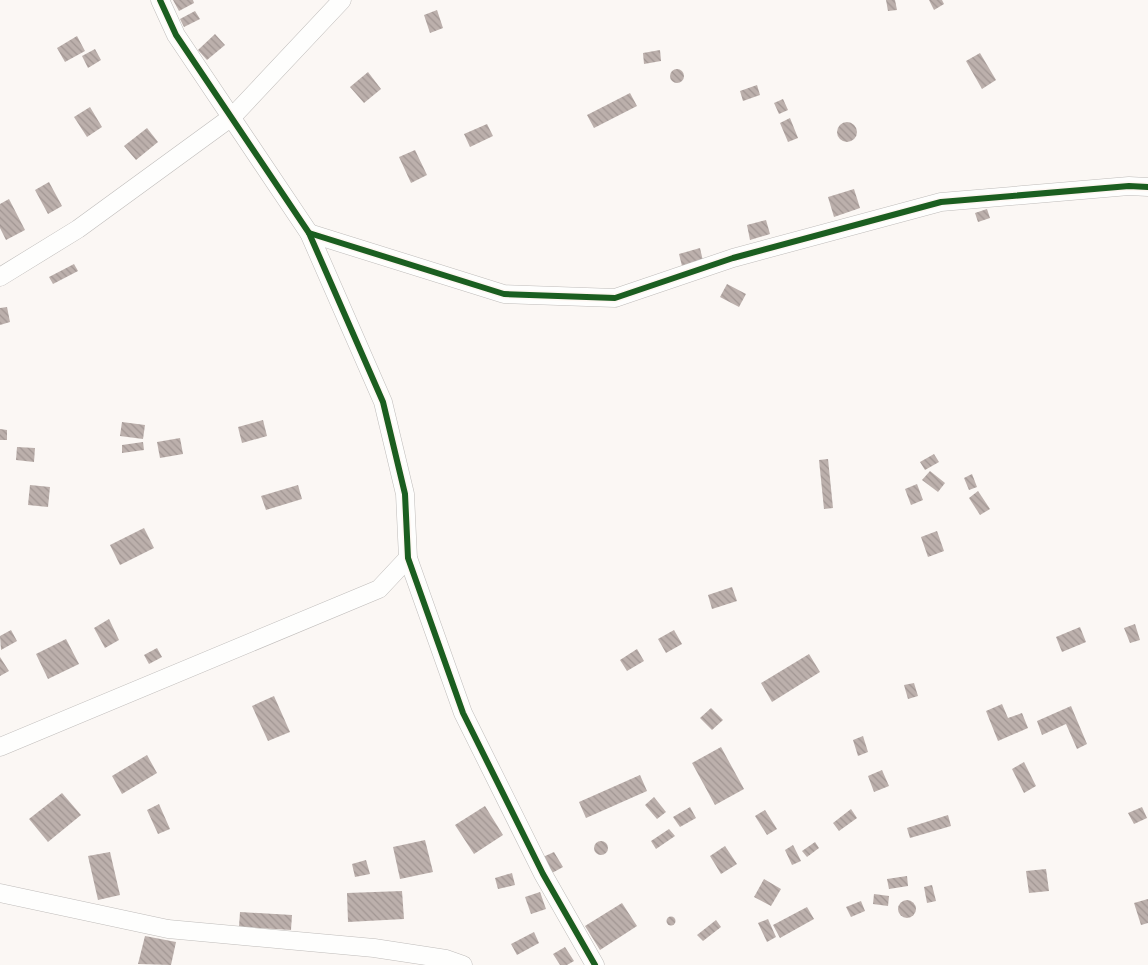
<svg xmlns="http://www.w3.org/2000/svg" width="1148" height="965" viewBox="0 0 1148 965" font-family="'Archivo Narrow',sans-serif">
  <defs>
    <pattern id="building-back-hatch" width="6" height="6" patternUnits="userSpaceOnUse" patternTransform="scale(1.25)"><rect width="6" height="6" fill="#bcb0ac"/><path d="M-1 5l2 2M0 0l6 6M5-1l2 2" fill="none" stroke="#a19693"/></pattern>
  </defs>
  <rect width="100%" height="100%" fill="#fbf7f4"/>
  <g fill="url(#building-back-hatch)">
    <polygon points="173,0 193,0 194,3 179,11"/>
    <polygon points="886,0 895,0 897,10 888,11"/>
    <polygon points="929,0 942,0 944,4 934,10"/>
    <polygon points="437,10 443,28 430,33 424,15"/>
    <polygon points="195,11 200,19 184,27 180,19"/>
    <polygon points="215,34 225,45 207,60 198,50"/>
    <polygon points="77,36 85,51 65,62 57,48"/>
    <polygon points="95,49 101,60 88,68 82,56"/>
    <polygon points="660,50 661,61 644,64 643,53"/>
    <polygon points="980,53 996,80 982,89 966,61"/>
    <circle cx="677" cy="76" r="7"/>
    <polygon points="368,72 381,89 364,103 350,87"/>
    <polygon points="757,85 760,95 743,101 740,91"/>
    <polygon points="630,93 637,106 594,128 587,115"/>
    <polygon points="783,99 788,110 779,114 774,103"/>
    <polygon points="90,107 102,127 87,137 74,117"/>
    <polygon points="790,118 798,138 788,142 780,123"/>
    <circle cx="847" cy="132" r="10"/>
    <polygon points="487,124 493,136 470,147 464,134"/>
    <polygon points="147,128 158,142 136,160 124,146"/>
    <polygon points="415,150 427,175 411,183 399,157"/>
    <polygon points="49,182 62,206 48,214 35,190"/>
    <polygon points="854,189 860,208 834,217 828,197"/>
    <polygon points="9,199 25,230 6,240 0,228 0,204"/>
    <polygon points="987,209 990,218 978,222 975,213"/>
    <polygon points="766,220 770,234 750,240 747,225"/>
    <polygon points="700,248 703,261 682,266 679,254"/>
    <polygon points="74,264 78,271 53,284 49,277"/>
    <polygon points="727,284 746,294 739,307 720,297"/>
    <polygon points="7,307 10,322 0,325 0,308"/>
    <polygon points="263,420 267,436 242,443 238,427"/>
    <polygon points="122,422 145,425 143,439 120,436"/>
    <polygon points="0,429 7,430 7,440 0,440"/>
    <polygon points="180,438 183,454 160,458 157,442"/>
    <polygon points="143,442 144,450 122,453 122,445"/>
    <polygon points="17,447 35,448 34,462 16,460"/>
    <polygon points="934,454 939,462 925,470 920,462"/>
    <polygon points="828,459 833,508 824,509 819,460"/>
    <polygon points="930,471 945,483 938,492 922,480"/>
    <polygon points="972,474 977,487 969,490 964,478"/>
    <polygon points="917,484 923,500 911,505 905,489"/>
    <polygon points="30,485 50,487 48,507 28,505"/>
    <polygon points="298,485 302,499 266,510 261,496"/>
    <polygon points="978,491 990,509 980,515 969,498"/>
    <polygon points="144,528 154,548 120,565 110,545"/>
    <polygon points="937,531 944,551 928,557 921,537"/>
    <polygon points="732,587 737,601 712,609 708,595"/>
    <polygon points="109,619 119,640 105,648 94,628"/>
    <polygon points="1135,624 1140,640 1130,643 1124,628"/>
    <polygon points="1080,627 1086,642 1062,652 1056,637"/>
    <polygon points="11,630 17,641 1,650 0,636"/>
    <polygon points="674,630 682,644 666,653 658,639"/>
    <polygon points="66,639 79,664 48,679 36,654"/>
    <polygon points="157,648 162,657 149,664 144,655"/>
    <polygon points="637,649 644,661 627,671 620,660"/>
    <polygon points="809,654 820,672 772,702 761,683"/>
    <polygon points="0,657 9,671 0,676"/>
    <polygon points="914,683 918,696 908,699 904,685"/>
    <polygon points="274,696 290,732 268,741 252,706"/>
    <polygon points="1002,704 1008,718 1022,713 1028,728 998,741 986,711"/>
    <polygon points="1071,706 1087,744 1077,749 1066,724 1042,735 1037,721"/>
    <polygon points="711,708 723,720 712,730 700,718"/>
    <polygon points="863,736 868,752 858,756 853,740"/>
    <polygon points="721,747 744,789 715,805 692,763"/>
    <polygon points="147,755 157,773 122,794 112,776"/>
    <polygon points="1024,762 1036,786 1024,793 1012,769"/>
    <polygon points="882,770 889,786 874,792 868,776"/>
    <polygon points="640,775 647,791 586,818 579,802"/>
    <polygon points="62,793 81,815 48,842 29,819"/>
    <polygon points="654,797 666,812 657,819 645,805"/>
    <polygon points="159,804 170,829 158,834 147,810"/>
    <polygon points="485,806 503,835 474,854 455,825"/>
    <polygon points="690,807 696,818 680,827 673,817"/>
    <polygon points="1142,807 1147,818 1134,824 1128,813"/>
    <polygon points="851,809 857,818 839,831 833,823"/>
    <polygon points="765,810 777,829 767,835 755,816"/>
    <polygon points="948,815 951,826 910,838 907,828"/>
    <polygon points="669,829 675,836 656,849 651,841"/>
    <polygon points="425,840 433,872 400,879 393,847"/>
    <circle cx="601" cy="848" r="7"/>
    <polygon points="815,842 819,848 807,857 802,851"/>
    <polygon points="793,845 801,861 792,865 785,850"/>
    <polygon points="725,846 737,864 721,874 710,856"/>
    <polygon points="110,852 120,895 98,900 88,856"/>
    <polygon points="554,852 563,867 552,873 543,857"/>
    <polygon points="366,860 370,874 355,877 352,864"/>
    <polygon points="1046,869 1049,891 1029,893 1026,871"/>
    <polygon points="512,873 515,885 498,889 495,878"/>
    <polygon points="907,876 908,886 889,889 887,879"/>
    <polygon points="764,879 781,889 771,906 754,897"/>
    <polygon points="932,885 936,901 927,903 924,887"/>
    <polygon points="402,891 404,919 348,922 347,893"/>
    <polygon points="540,892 546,909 531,914 525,897"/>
    <polygon points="874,894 889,896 888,906 873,904"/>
    <polygon points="1148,899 1148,923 1141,925 1134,903"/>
    <circle cx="907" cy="909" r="9"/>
    <polygon points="861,901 865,911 851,917 846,907"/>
    <polygon points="622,903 637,926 600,950 585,926"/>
    <polygon points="807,907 814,919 780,938 773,925"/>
    <polygon points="240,912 292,915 291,930 239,927"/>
    <circle cx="671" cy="921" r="4.5"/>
    <polygon points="768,919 776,937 767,942 758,923"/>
    <polygon points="716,920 721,927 703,941 697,935"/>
    <polygon points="534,932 539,943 517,955 511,944"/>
    <polygon points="145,936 176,942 171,965 138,964"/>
    <polygon points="565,947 574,961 567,965 560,965 553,954"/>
  </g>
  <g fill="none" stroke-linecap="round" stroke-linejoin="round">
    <defs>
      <g id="minor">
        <polyline points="160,0 176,35 309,233 383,402 405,494 408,558 463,713 543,874 595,965"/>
        <polyline points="309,233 504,294 615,298 733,258 941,202 1129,186 1148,187"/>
        <polyline points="0,277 78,229 233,116 342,0"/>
        <polyline points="0,747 379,589 408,558"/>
        <polyline points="0,893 168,929 374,948 446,959 463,965"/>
      </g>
    </defs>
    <use href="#minor" stroke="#bfbcba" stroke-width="19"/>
    <use href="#minor" stroke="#fefefd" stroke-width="18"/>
    <defs>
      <g id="cycleway">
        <polyline points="160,0 176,35 309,233 383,402 405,494 408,558 463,713 543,874 595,965"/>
        <polyline points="309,233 504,294 615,298 733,258 941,202 1129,186 1148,187"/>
      </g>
    </defs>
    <use href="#cycleway" stroke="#fef6f1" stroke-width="9"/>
    <use href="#cycleway" stroke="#1b5e20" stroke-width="6"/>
  </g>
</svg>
